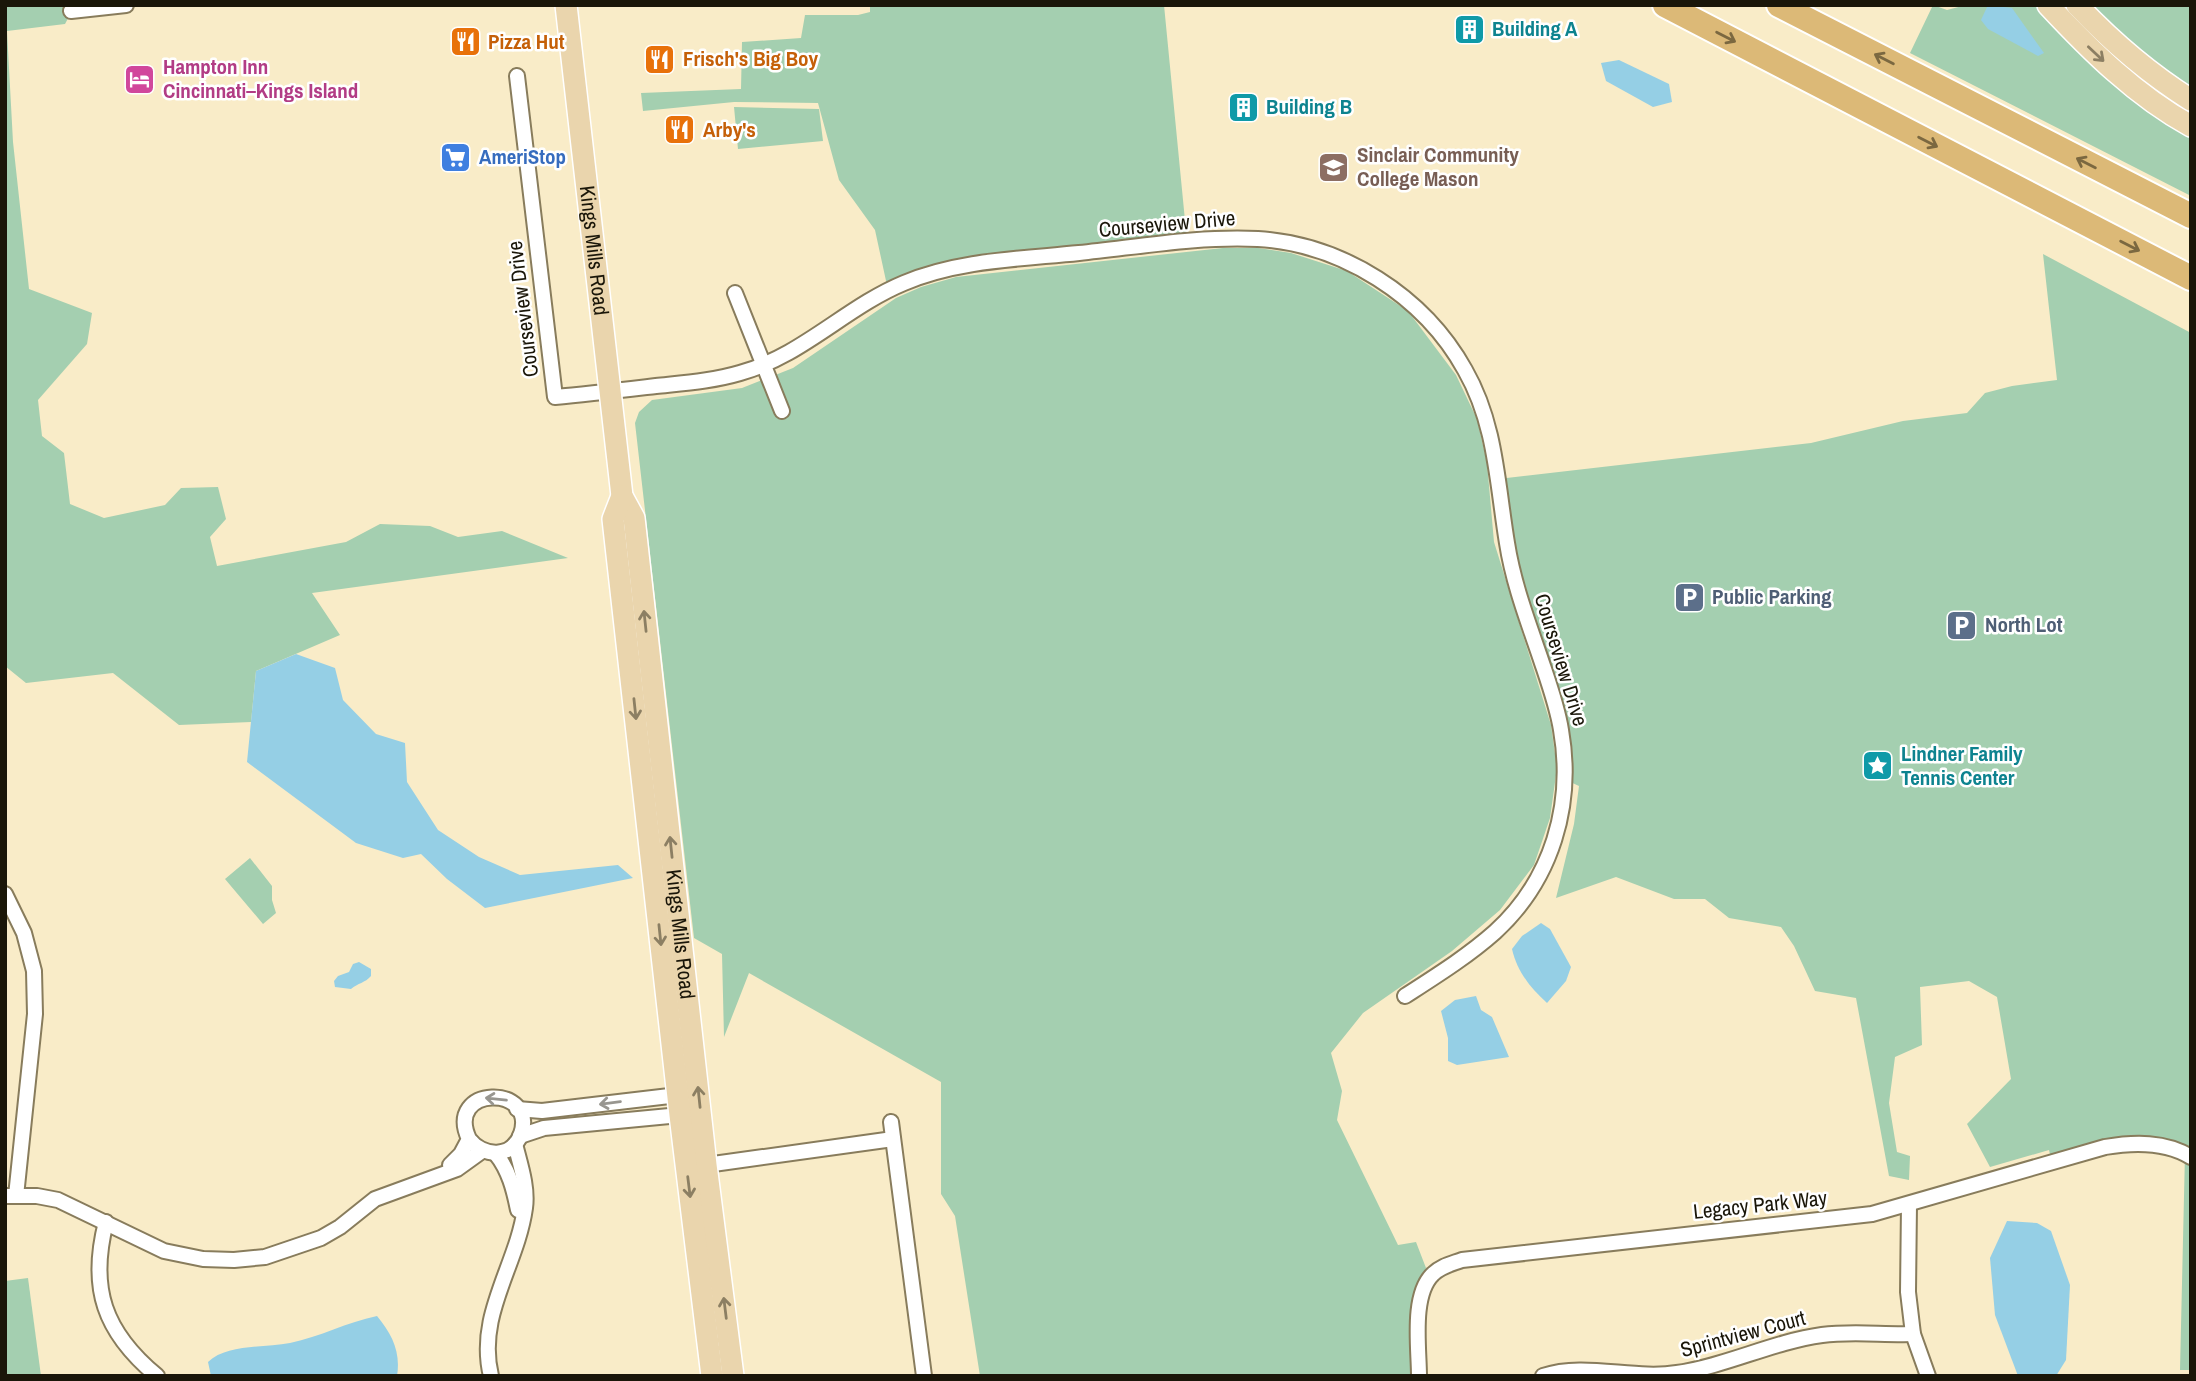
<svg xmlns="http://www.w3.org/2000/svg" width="2196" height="1381" viewBox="0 0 2196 1381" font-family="'Archivo Narrow',sans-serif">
  <rect width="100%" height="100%" fill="#f9ecc8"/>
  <g fill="#a4cfb0">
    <polygon points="5,5 123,5 72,11 65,24 7,31 13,142 29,289 92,313 87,344 38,400 42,436 64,453 70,504 104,518 165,505 181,488 218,487 226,519 210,537 217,566 346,542 380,524 430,526 458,537 502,531 568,558 312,593 340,635 256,671 251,722 179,725 113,673 26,683 5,666"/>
    <polygon points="870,5 1164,5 1187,241 1001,261 888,290 875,230 839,180 818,103 734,102 643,111 641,93 741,89 742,42 801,38 805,15 858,15 870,12"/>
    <polygon points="1933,5 1947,10 1966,5 2038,5 2069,40 2191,133 2191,196 1910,53"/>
    <path d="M2092 5H2191V87C2154 65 2123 36 2092 5Z"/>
    <polygon points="734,107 819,109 823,141 738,149"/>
    <polygon points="1223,248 1258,248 1291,253 1347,271 1408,311 1456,375 1477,419 1487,463 1494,542 1551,725 1557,768 1550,818 1534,865 1500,910 1452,951 1363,1013 1331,1053 1342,1091 1337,1120 1398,1245 1416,1242 1426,1268 1409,1330 1411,1376 980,1376 955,1216 941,1194 941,1082 749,973 724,1037 722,954 694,938 635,423 639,412 652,400 742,388 793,368 896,298 921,287 956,277"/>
    <polygon points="2043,254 2191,333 2191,1370 2180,1370 2185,1153 2132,1143 2052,1163 2049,1150 1990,1167 1967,1124 2011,1079 1997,997 1969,981 1920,987 1922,1045 1895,1057 1889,1103 1897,1152 1910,1156 1909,1180 1889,1176 1856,998 1815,991 1794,946 1781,927 1729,918 1705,899 1674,899 1616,877 1556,898 1574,824 1579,786 1566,780 1565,753 1517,589 1498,479 1811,443 1903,421 1967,413 1985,393 2012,386 2057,380"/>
    <polygon points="250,858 272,886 272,900 276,913 263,924 225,879"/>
    <polygon points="28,1278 41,1376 5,1376 5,1281"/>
  </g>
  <g fill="#95cfe5">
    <polygon points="1988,5 2012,8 2044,53 2038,56 1988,29 1981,20"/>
    <polygon points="1619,60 1669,84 1672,102 1653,107 1606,81 1601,63"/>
    <polygon points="296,654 335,668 343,700 376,734 405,743 407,782 438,830 479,857 520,875 618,865 633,878 485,908 447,879 421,854 403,858 356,843 247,762 256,671"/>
    <path d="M1541 923 1550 929 1571 967 1566 981 1547 1003C1530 988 1517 971 1512 949L1522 936Z"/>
    <path d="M359 962 371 969V976C365 983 358 983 351 989L335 987 334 981 338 976 349 972 353 964Z"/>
    <polygon points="1476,996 1481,1010 1492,1017 1509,1057 1457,1065 1448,1061 1448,1038 1441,1011 1455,1000"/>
    <polygon points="2007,1221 2037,1223 2051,1231 2070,1285 2066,1360 2056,1376 2018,1376 1995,1315 1990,1258"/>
    <path d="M377 1316C392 1334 401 1352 397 1376H211L208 1362C227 1344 264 1348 290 1343 320 1337 347 1322 377 1316Z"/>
  </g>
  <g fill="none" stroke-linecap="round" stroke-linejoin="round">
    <defs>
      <g id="minor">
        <polyline points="71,11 126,5"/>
        <path d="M517 76 555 397C589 394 622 390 656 386 684 383 713 381 740 373 802 356 846 307 904 283 958 260 1021 259 1079 253 1138 247 1198 236 1258 239 1342 244 1424 296 1465 370 1496 424 1497 483 1507 543 1513 582 1527 619 1540 657 1548 681 1557 705 1561 730 1574 805 1552 880 1495 932 1468 956 1436 976 1405 996"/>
        <polyline points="735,293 782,411"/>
        <polyline points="5,894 24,933 34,971 35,1014 16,1196"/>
        <polyline points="517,1109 542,1111 678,1095"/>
        <polyline points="891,1122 924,1376"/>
        <polyline points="520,1136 544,1128 680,1115"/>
        <path d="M496 1154C509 1170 514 1190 518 1210"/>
        <path d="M450 1165 461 1154 469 1139C444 1085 538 1084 521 1134 512 1159 483 1157 469 1139"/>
        <polyline points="706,1165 893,1139"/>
        <polyline points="5,1196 37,1196 58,1200 164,1251 203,1259 234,1260 265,1257 321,1238 340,1227 375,1199 457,1169 482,1151"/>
        <polyline points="1909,1205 1908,1292 1913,1334 1928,1376"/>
        <path d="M106 1222C89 1288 104 1332 157 1376"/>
        <path d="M491 1376C476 1315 517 1266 525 1208 528 1187 520 1164 515 1144"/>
        <path d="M1419 1376C1419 1348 1411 1295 1433 1274 1441 1266 1451 1264 1462 1260L1872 1214 2105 1147C2134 1142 2165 1141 2191 1157"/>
        <path d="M1543 1376C1585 1362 1633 1380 1677 1373 1726 1366 1772 1342 1822 1335 1851 1331 1883 1335 1913 1334"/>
      </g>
      <g id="primary">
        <path id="s1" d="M566 5 622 496 634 518 706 1165 733 1376"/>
        <path d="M2048 5C2090 50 2136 96 2191 126"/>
        <path d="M2077 5C2112 42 2148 73 2191 100"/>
        <polyline points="622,496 613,519 680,1115 712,1376"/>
      </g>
      <g id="motorway">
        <polyline points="1665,5 2191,278"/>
        <polyline points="1779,5 2191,216"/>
      </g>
    </defs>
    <use href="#minor" stroke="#887c5c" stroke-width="18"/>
    <use href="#primary" stroke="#fff" stroke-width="24"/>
    <use href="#motorway" stroke="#fff" stroke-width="28"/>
    <use href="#minor" stroke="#fff" stroke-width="14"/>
    <use href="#primary" stroke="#ead5ad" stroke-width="21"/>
    <use href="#motorway" stroke="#dcb977" stroke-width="24"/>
  </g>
  <defs><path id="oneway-shaft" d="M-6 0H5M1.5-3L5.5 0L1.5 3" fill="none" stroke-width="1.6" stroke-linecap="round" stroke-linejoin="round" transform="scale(1.75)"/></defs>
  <g stroke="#7b6840">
    <use href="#oneway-shaft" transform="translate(1726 37) rotate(27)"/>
    <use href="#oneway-shaft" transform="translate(1884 59) rotate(-153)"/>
    <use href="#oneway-shaft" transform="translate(1928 142) rotate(27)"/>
    <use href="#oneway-shaft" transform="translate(2086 163) rotate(-153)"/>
    <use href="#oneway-shaft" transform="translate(2130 246) rotate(27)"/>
  </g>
  <g stroke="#8c7f63">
    <use href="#oneway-shaft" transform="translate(2096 54) rotate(43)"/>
    <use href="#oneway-shaft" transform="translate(645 621) rotate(-96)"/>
    <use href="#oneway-shaft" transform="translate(635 709) rotate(84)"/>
    <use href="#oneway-shaft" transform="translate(671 847) rotate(-96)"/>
    <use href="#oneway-shaft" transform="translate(660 935) rotate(84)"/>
    <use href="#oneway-shaft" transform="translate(699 1097) rotate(-96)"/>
    <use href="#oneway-shaft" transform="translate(689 1187) rotate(83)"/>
    <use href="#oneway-shaft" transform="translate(725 1308) rotate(-97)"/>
  </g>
  <g stroke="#989690">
    <use href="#oneway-shaft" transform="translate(496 1099) rotate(-174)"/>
    <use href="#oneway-shaft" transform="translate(610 1103) rotate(173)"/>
  </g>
  <defs>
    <symbol id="building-square" viewBox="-11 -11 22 22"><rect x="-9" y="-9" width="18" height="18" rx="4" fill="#0f9aa8" stroke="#fff"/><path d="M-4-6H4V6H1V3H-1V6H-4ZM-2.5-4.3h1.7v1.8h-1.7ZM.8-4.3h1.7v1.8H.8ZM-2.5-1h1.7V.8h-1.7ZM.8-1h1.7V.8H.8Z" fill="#fff"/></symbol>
    <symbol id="restaurant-square" viewBox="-11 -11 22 22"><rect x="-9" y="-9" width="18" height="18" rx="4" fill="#e8710a" stroke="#fff"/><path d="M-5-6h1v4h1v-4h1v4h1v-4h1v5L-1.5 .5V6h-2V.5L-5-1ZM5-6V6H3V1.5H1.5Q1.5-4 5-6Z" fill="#fff"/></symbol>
    <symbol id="hotel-square" viewBox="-11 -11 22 22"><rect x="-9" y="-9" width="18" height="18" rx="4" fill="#d1479c" stroke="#fff"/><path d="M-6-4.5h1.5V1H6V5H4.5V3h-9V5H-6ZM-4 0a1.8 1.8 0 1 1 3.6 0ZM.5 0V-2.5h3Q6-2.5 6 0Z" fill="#fff"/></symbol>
    <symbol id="supermarket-square" viewBox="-11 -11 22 22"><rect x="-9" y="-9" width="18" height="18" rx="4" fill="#3f7fe0" stroke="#fff"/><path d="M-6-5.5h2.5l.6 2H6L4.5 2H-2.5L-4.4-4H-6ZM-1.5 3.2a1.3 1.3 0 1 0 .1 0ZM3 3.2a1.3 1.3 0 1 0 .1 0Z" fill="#fff"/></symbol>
    <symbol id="university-square" viewBox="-11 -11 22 22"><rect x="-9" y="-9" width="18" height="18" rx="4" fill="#8d6e63" stroke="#fff"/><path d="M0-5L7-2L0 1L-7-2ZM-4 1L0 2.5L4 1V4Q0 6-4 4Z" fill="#fff"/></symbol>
    <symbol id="parking-square" viewBox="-11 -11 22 22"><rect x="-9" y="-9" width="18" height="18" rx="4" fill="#5c6f8a" stroke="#fff"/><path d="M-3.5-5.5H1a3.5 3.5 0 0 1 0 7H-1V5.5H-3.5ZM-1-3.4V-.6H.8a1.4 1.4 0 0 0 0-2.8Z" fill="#fff"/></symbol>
    <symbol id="sight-square" viewBox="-11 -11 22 22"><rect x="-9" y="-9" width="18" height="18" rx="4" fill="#0f9aa8" stroke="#fff"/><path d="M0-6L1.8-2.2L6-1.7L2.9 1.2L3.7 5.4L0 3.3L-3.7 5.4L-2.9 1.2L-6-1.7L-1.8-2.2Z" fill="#fff"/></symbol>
  </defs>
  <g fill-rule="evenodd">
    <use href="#building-square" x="1452" y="12" width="35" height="35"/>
    <use href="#restaurant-square" x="448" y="24" width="35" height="35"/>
    <use href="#restaurant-square" x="642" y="42" width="35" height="35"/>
    <use href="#hotel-square" x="122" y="62" width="35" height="35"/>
    <use href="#building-square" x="1226" y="90" width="35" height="35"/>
    <use href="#restaurant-square" x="662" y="112" width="35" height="35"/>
    <use href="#supermarket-square" x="438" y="140" width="35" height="35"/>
    <use href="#university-square" x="1316" y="150" width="35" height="35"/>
    <use href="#parking-square" x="1672" y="580" width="35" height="35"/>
    <use href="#parking-square" x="1944" y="608" width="35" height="35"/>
    <use href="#sight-square" x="1860" y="748" width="35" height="35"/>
  </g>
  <g text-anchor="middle" stroke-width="5" stroke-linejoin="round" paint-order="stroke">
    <g font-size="21" font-weight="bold" fill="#0d838f" stroke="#fff" text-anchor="start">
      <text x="1492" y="36">Building A</text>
      <text x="1266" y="114">Building B</text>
      <text x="1901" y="761">Lindner Family<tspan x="1901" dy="24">Tennis Center</tspan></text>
    </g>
    <g font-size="21" font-weight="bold" fill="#c56008" stroke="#fff" text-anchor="start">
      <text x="488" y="49">Pizza Hut</text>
      <text x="683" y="66">Frisch's Big Boy</text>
      <text x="703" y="137">Arby's</text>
    </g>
    <g font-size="21" font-weight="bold" fill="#b23c85" stroke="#fff" text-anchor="start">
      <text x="163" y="74">Hampton Inn<tspan x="163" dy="24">Cincinnati–Kings Island</tspan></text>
    </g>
    <g font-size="21" font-weight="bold" fill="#785e54" stroke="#fff" text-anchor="start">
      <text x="1357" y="162">Sinclair Community<tspan x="1357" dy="24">College Mason</tspan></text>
    </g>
    <g font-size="21" font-weight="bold" fill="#366cbe" stroke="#fff" text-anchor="start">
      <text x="479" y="164">AmeriStop</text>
    </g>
    <g font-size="21" fill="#1a1609" stroke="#fff">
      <text transform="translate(1167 224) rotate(-5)" y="7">Courseview Drive</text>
      <text dy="7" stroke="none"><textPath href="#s1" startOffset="247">Kings Mills Road</textPath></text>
      <text transform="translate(523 309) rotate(-97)" y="7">Courseview Drive</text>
      <text transform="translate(1561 660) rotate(73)" y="7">Courseview Drive</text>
      <text dy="7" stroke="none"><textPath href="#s1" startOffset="938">Kings Mills Road</textPath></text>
      <text transform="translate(1760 1205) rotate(-6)" y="7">Legacy Park Way</text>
      <text transform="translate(1743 1334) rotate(-15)" y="7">Sprintview Court</text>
    </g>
    <g font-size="21" font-weight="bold" fill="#4e5e75" stroke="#fff" text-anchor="start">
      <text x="1712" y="604">Public Parking</text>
      <text x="1985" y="632">North Lot</text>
    </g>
  </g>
  <rect width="2196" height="1381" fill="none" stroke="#1a1609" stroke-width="14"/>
</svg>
